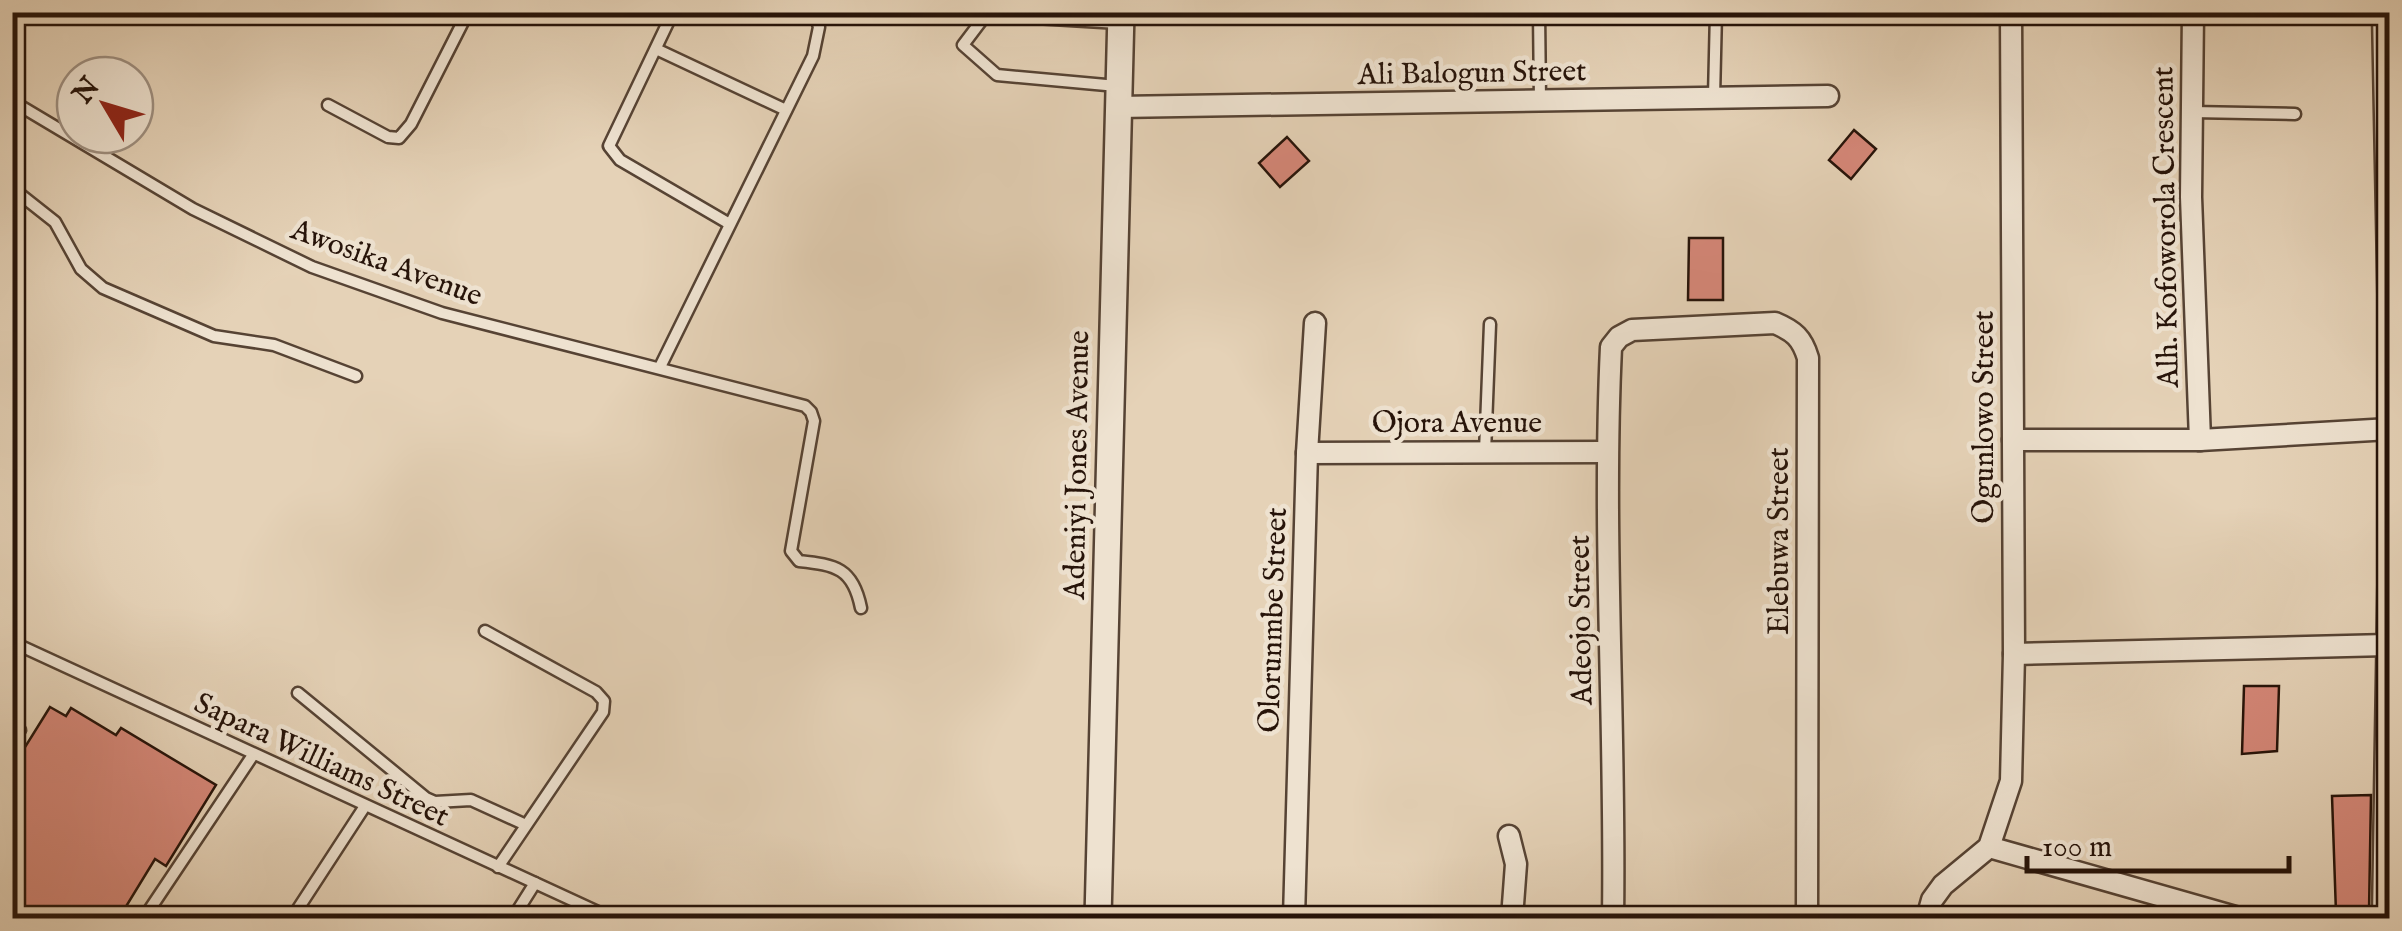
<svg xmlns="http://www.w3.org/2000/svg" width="2402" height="931" viewBox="0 0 2402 931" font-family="'IM FELL English',serif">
  <rect width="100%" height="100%" fill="#e5d2b7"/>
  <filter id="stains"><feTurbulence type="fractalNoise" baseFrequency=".002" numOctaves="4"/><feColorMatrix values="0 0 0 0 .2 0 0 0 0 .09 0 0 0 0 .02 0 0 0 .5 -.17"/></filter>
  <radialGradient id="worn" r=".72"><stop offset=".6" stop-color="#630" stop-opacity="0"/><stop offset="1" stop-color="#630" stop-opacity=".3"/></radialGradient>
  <g fill="#d58778" stroke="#261309" stroke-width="2.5">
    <polygon points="1854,130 1876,149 1851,179 1829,160"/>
    <polygon points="1287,137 1309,161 1280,187 1259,163"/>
    <polygon points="1689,238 1723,238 1723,300 1688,300"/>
    <polygon points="2244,686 2279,686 2277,751 2242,754"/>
    <polygon points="50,707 66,716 71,708 116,735 121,728 216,785 166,866 155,859 119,918 12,918 12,768"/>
    <polygon points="2371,795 2369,911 2336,913 2332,796"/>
  </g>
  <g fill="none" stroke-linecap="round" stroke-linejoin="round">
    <defs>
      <g id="service">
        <polyline points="673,12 609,146 620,160 728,223"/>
        <polyline points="988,12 963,45 997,75 1117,86"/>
        <polyline points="1028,12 1035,18 1119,23"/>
        <polyline points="1539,12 1540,101"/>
        <polyline points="656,49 786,110"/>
        <polyline points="1714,97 1716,12"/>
        <path d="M12 101 193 209 312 267 442 313 805 406 811 412 814 421 791 551 799 561C836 565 853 568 861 608"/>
        <polyline points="328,105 388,137 399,138 411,124 468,12"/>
        <polyline points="2192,112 2295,114"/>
        <polyline points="12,188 55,222 81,269 103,288 214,336 274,345 356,376"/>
        <polyline points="660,367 813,56 819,27 814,12"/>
        <polyline points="1485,452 1490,324"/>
        <polyline points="485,631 596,692 604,701 603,712 498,867"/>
        <polyline points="12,642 611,918"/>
        <polyline points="298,693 426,798 435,802 471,800 526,825"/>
        <polyline points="12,726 20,730"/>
        <polyline points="144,918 253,755"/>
        <polyline points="292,918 365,806"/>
        <polyline points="513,918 535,883"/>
      </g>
      <g id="minor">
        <polyline points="2193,12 2191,197 2200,440"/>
        <polyline points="2383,12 2390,371"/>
        <polyline points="1118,107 1828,96"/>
        <polyline points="2013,440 2200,440 2390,429"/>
        <polyline points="1307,453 1606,452"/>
        <polyline points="2014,654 2387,645"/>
        <polyline points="1509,836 1516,864 1512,918"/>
        <polyline points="1989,847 2239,918"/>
        <polyline points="1294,918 1307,453 1315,323"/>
        <path d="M1613 918C1616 728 1602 538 1611 347L1619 337 1632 330 1775 323C1794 331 1802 338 1808 358L1807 918"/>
        <polyline points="1927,918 1932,900 1943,885 1989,847 2011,781 2014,654 2011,12"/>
        <polyline points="2383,918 2390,494"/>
      </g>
      <polyline id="tertiary" points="1098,918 1121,12"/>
    </defs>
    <use href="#service" stroke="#564334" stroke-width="15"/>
    <use href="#minor" stroke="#564334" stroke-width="25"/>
    <use href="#tertiary" stroke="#564334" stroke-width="30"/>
    <use href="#service" stroke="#eee2d0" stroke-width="10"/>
    <use href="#minor" stroke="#eee2d0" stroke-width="20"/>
    <use href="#tertiary" stroke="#eee2d0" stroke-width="25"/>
  </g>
  <g text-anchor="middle" stroke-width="9" stroke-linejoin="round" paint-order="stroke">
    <g font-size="30" fill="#261309" stroke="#eee2d0">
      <text transform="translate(1472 72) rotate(-1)" y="10">Ali Balogun Street</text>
      <text transform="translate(2165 227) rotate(-91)" y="10">Alh. Kofoworola Crescent</text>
      <text transform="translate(387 262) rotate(20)" y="10">Awosika Avenue</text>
      <text transform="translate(1983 417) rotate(-90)" y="10">Ogunlowo Street</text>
      <text x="1457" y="432">Ojora Avenue</text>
      <text transform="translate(1076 465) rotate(-89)" y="10">Adeniyi Jones Avenue</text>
      <text transform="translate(1778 541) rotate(-90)" y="10">Elebuwa Street</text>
      <text transform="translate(1272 620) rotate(-88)" y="10">Olorunmbe Street</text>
      <text transform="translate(1580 620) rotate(-91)" y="10">Adeojo Street</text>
      <text transform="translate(322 759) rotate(25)" y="10">Sapara Williams Street</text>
    </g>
  </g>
  <rect width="2402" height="931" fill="none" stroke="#e5d2b7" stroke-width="50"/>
  <rect x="15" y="15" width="2372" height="901" fill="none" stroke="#261309" stroke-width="5"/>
  <rect x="25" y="25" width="2352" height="881" fill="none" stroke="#261309" stroke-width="2.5"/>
  <g transform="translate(105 105) rotate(308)"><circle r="48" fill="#eee2d0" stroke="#9e8f80" stroke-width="2.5"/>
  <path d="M0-8L18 38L0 25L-18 38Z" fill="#8f2418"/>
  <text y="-15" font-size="28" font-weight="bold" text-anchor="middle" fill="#261309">N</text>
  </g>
  <path d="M2027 856v15h262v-15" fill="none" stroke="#261309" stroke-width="5"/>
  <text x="2042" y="856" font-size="30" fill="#261309" stroke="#eee2d0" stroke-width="8" paint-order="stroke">100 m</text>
  <rect width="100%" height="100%" filter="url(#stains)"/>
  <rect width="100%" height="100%" fill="url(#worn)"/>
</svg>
